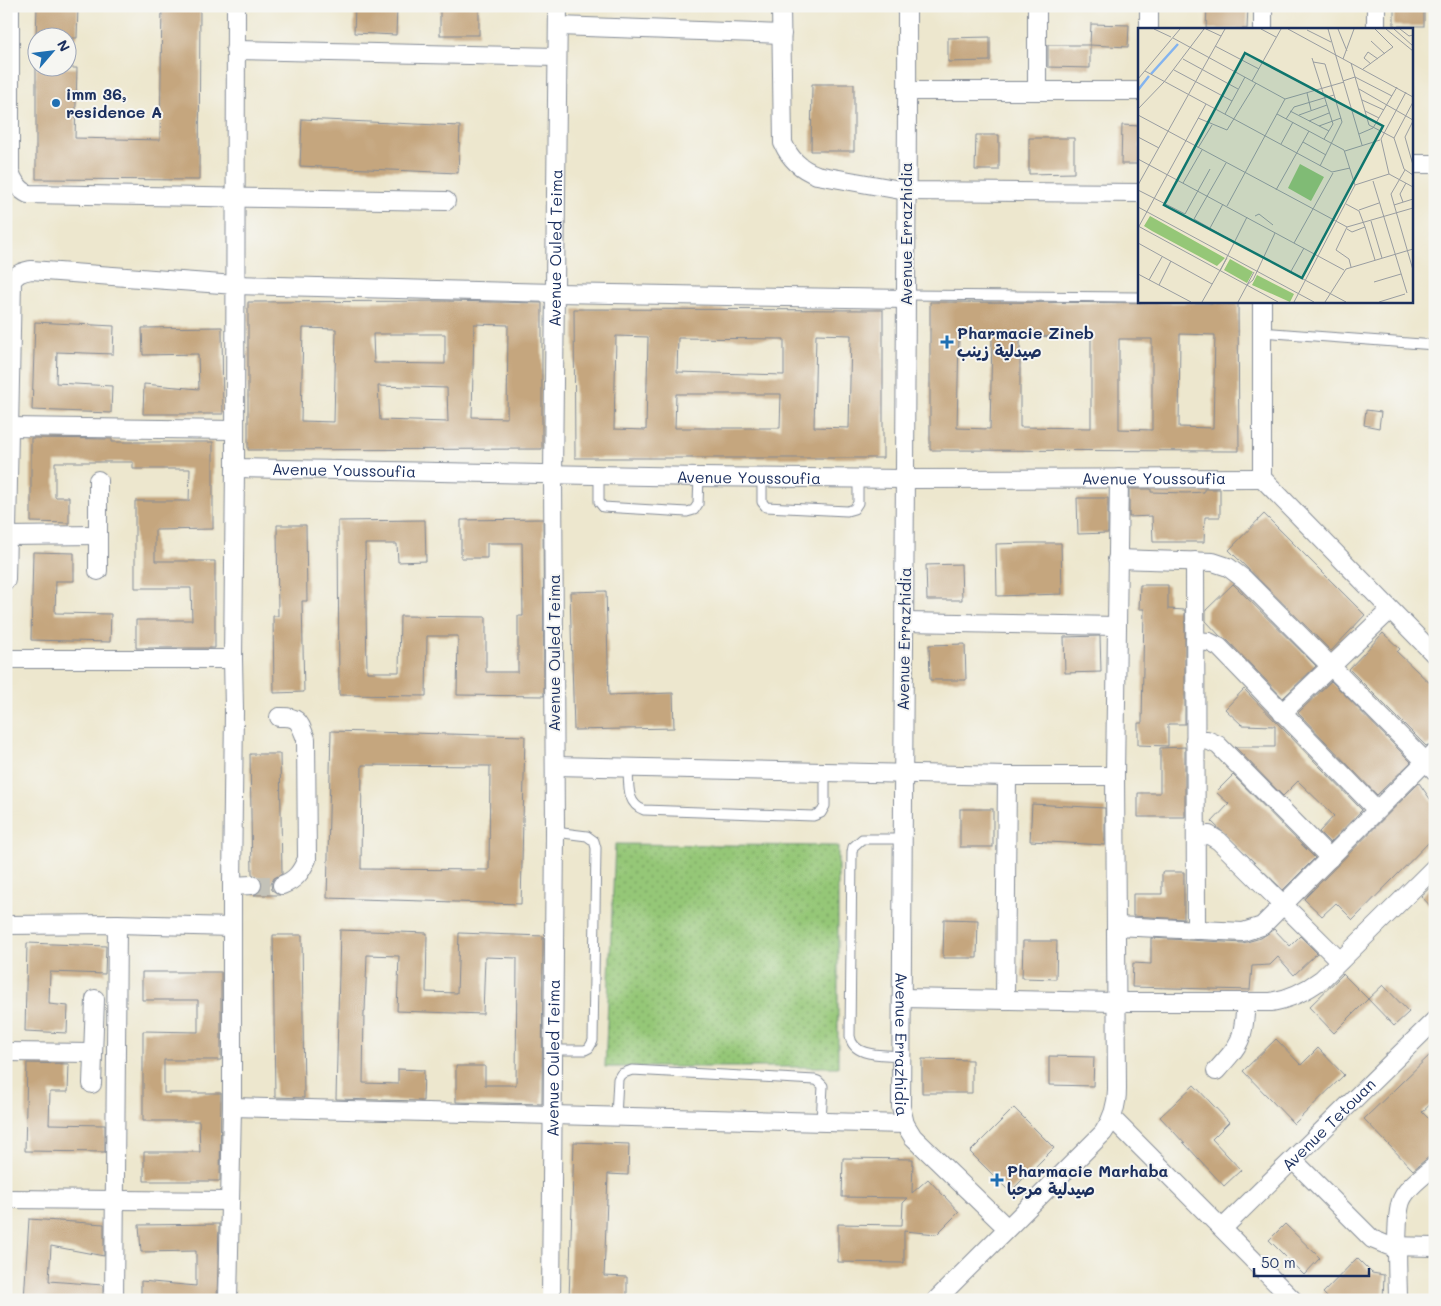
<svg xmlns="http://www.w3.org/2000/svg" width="1441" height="1306" viewBox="0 0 1441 1306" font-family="Mali,'Playpen Sans Arabic',sans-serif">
  <defs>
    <pattern id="park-dots" width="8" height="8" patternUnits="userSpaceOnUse" patternTransform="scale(1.25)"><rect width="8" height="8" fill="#95c777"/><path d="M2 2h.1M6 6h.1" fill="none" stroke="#79a265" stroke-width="1.8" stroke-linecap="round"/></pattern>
  </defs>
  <rect width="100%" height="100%" fill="#f6f6f2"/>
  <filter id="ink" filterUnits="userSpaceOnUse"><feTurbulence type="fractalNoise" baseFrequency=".02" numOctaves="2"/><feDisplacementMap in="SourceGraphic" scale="10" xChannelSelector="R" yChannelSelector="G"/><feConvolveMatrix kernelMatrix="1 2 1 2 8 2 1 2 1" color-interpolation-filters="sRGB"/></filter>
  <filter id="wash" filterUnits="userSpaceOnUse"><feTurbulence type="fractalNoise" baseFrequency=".0096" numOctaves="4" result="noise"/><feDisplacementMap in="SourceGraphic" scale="20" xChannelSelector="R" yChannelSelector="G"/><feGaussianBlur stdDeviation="1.12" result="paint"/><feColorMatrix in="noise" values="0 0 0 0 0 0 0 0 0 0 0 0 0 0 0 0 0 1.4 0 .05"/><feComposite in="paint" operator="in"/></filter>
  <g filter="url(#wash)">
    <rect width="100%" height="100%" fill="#ede7ce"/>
    <polygon fill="url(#park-dots)" stroke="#587b6a" points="615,844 838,846 838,1067 605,1067"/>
    <g id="blocks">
      <g fill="#c5a67e" fill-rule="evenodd">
        <polygon points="37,6 78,6 77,38 36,38"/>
        <polygon points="162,6 200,6 199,180 36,179 36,68 77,68 75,138 160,140"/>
        <polygon points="355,6 397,6 396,35 354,33"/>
        <rect x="440" y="6" width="39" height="29"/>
        <polygon points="1207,6 1248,6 1247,29 1206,29"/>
        <rect x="1394" y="6" width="30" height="20"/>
        <polygon points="1091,24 1129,25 1128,47 1090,45"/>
        <polygon points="990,37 990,61 948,62 948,38"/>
        <polygon points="1048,45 1090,45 1090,68 1048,67"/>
        <polygon points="812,84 854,84 854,151 811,151"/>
        <polygon points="302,119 460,126 458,173 300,166"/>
        <polygon points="1122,125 1140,126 1140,164 1121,164"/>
        <polygon points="976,135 999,135 999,170 975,170"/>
        <polygon points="1029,138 1074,138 1074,173 1029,174"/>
        <path d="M447 301 542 303V449L248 450V302ZM474 324 508 325 507 418 472 417ZM303 328 336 329 334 422 301 421ZM373 334H445V364L374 363ZM378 386 447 388 448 422 380 420Z"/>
        <path d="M930 302 1238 303 1239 451 930 450ZM1180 334 1215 335 1213 428 1179 427ZM959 335 992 336 990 429 957 428ZM1020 336 1091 337V428L1020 427ZM1119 339H1152V430L1119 429Z"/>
        <path d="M574 309 883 310V458H575ZM816 334 851 335 849 428 814 427ZM616 336 648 337 646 430 614 429ZM678 338 784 339V375L677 372ZM676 394H781L780 428H675Z"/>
        <polygon points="35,322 114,326 113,354 57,352 56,383 112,386 111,413 32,410"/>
        <polygon points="222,327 223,414 143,414 144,384 199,389 198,354 143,355 142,328"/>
        <polygon points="1366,410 1381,412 1379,428 1364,425"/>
        <polygon points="31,438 112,439 112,442 213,442 213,529 155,530 155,561 215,561 215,648 136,648 136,620 192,620 191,588 135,588 135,501 189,501 190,469 133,469 133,462 55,462 55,497 69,497 69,523 31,522"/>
        <polygon points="1129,489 1151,489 1151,492 1186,493 1204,492 1204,489 1220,489 1220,517 1205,517 1204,542 1153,542 1152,516 1129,517"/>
        <polygon points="1077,498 1108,498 1108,533 1078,534"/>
        <polygon points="1264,514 1365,615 1331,651 1229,550"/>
        <polygon points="543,519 544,696 457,695 458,636 427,636 426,696 339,695 338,521 425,520 426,561 398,562 397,544 365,544 367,672 399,672 400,616 486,617 486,672 518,672 518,616 523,616 522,543 487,543 487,558 461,558 461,520"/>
        <polygon points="277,525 306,525 307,601 302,601 304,692 274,693 273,616 278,616"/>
        <polygon points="1028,543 1061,543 1062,594 997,596 996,544"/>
        <polygon points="33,552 74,553 74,581 56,581 55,613 111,614 110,642 31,640"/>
        <polygon points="961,564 962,600 927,600 926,565"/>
        <polygon points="1233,584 1316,666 1283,698 1227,640 1220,636 1206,621 1206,610"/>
        <polygon points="1140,585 1168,585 1168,609 1185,610 1185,724 1168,724 1168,746 1138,745 1138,723 1142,723 1144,609 1139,609"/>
        <polygon points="606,591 609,695 673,693 674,728 574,730 570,592"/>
        <polygon points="1383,633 1400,649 1397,652 1435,688 1435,742 1426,746 1349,669"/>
        <polygon points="1100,636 1101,672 1065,673 1064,637"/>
        <polygon points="965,644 966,680 930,680 929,645"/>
        <polygon points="1331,681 1411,762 1377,795 1298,713"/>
        <polygon points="1244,689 1362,810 1330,843 1319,832 1334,816 1298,781 1283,796 1235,747 1275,747 1275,726 1242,725 1225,709"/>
        <path d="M331 731 525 736 521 904 327 898ZM362 765 490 766 489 870 361 869Z"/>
        <polygon points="1185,747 1185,817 1138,817 1138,793 1160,793 1160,748"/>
        <polygon points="250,754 280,754 282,874 274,878 271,884 272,890 280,895 254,895 261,890 263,885 261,879 252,874"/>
        <polygon points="1233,775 1315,858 1283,890 1212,822 1229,804 1216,792"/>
        <polygon points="1419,783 1435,806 1435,836 1353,920 1336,903 1322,916 1304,899"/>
        <polygon points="1032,804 1105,808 1105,845 1030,841"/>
        <rect x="960" y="809" width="33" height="38"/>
        <polygon points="1162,872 1184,872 1184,919 1133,916 1133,894 1162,894"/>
        <polygon points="1435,883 1435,911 1421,896"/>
        <polygon points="944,919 978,920 977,958 943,958"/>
        <polygon points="1274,929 1290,946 1300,936 1317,953 1294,975 1278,957 1270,965 1252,966 1250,990 1132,987 1133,963 1151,964 1151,938 1243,943 1261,938"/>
        <polygon points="340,930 427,933 426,992 457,993 459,933 543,936 542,1104 456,1102 456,1066 485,1066 485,1085 516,1085 517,958 485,957 483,1014 397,1011 399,956 367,955 365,1011 364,1011 363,1083 398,1084 398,1069 424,1070 423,1101 336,1099"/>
        <polygon points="273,935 302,935 304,1098 275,1097"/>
        <polygon points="1023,941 1057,941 1056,979 1022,978"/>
        <polygon points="27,943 106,946 105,974 50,972 49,1004 68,1006 67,1033 25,1031"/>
        <polygon points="142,972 221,972 221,1060 164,1060 164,1093 221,1093 220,1181 144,1181 144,1152 200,1152 199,1121 143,1121 143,1031 198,1032 198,1000 142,1000"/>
        <polygon points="1343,974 1368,999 1334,1033 1309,1007"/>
        <polygon points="1383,985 1409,1012 1394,1026 1368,999"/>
        <polygon points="1276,1039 1301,1065 1318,1048 1344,1075 1294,1124 1243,1071"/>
        <polygon points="1435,1050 1435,1100 1422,1112 1435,1125 1435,1152 1413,1170 1364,1119"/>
        <polygon points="1049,1056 1094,1057 1093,1086 1049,1085"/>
        <polygon points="922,1059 972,1060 972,1093 922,1093"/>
        <polygon points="27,1063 69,1064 68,1092 50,1092 49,1124 105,1125 105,1152 25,1151"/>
        <polygon points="1194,1085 1229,1122 1212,1139 1241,1170 1224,1186 1160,1117"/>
        <polygon points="1014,1108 1054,1148 1010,1192 970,1152"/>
        <polygon points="574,1142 629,1144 628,1175 608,1174 604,1276 627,1277 627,1300 569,1300"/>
        <polygon points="843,1158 913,1159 912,1193 928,1179 959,1212 937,1234 904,1231 904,1263 838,1262 838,1224 902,1225 903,1203 908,1198 842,1197"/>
        <polygon points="29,1219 104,1224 104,1256 51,1246 49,1281 103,1285 103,1300 24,1300"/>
        <polygon points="219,1224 217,1300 141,1300 141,1281 196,1286 196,1251 141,1252 139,1225"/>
        <polygon points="1285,1224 1320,1258 1304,1275 1269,1240"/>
        <polygon points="1357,1258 1372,1273 1384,1275 1383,1300 1330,1300 1323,1293"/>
      </g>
    </g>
  </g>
  <g filter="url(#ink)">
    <use href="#blocks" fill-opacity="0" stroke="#848b96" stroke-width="1"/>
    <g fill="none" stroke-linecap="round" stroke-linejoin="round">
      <polyline stroke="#c3c2b8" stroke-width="18" stroke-dasharray="18 9" stroke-linecap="butt" points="252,885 282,885"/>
      <defs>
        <g id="lane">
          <polyline points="906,295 1140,297"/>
          <polyline points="1262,332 1435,345"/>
          <polyline points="599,476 599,502 603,507 687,512 694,510 698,504 699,477"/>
          <polyline points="762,478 762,502 766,507 847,511 854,509 858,503 858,479"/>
          <path d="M628 768C629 784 626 804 644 810L813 816 821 813 825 806V772"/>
          <polyline points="553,1050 585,1050 589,1048 593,1041 596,848 594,841 587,836 555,832"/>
          <path d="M901 1056C884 1054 853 1058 850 1036L852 852 853 847 862 839H902"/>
          <polyline points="616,1117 618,1079 621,1074 632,1070 815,1080 818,1081 823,1086 821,1122"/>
        </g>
        <g id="street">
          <path d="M10 6V171C13 182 18 189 28 194L446 201"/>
          <path d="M781 6 783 143C790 159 800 169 817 175L906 191 1140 193"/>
          <path id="s1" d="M907 6C908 373 902 740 901 1107L905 1124 913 1137 1007 1228"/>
          <polyline points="558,26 782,34"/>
          <polyline points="1149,29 1149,6"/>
          <polyline points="1263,29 1263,6"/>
          <polyline points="1376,29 1376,6"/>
          <polyline points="235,50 557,57"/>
          <polyline points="907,91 1140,91"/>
          <polyline points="1037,91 1037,6"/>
          <polyline points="1412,164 1435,164"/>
          <polyline points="1262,301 1262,478 1435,655"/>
          <polyline points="10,427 235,430"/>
          <path id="s2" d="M235 468 699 477 906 479 1262 478"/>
          <polyline points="7,536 98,535"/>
          <polyline points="1117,559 1213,562 1228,567 1244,579 1435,771"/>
          <polyline points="1195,561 1196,930"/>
          <polyline points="98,571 98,480"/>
          <path d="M6 580 12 281C17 273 22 272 31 270L235 285 556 293 906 299"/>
          <polyline points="905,622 1117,626"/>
          <polyline points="1195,641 1209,642 1219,647 1377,810"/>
          <polyline points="6,659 233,659"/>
          <polyline points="1282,713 1390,610"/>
          <path d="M279 717C299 716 299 722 306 739L307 859C301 872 296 880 282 885"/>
          <polyline points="1195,741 1207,740 1218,745 1330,858"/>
          <polyline points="555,766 1007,776 1115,776"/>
          <polyline points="1196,836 1209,835 1219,841 1340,961"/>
          <polyline points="232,886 252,885"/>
          <polyline points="6,925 117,924 232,927"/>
          <polyline points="1116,926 1243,932 1262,926 1435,752"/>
          <path d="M902 998 1116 1002H1271C1290 999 1306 991 1322 979L1435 867"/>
          <polyline points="1005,1000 1007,776"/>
          <polyline points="6,1052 93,1053"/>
          <path d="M1216 1071C1242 1042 1243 1041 1246 1002"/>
          <polyline points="92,1084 95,999"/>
          <polyline points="232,1107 905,1124"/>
          <polyline points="1112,1118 1293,1300"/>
          <polyline points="1293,1160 1372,1239 1389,1246 1435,1247"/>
          <polyline points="6,1199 230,1201"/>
          <path id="s3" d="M1223 1228 1435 1020"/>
          <polyline points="114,1300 117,924"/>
          <polyline points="228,1300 232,1107 232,886 234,710 233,659 235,468 236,6"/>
          <path id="s4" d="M551 1300 555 832 553 475 558 6"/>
          <path d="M936 1300 1103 1133C1113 1119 1117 1106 1117 1089L1115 776 1119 478"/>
          <path d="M1398 1300C1398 1279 1394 1215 1402 1199 1408 1186 1424 1175 1435 1166"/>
        </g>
      </defs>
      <use href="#lane" stroke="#848b96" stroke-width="11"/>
      <use href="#street" stroke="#848b96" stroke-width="20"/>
      <use href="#lane" stroke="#fff" stroke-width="9"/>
      <use href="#street" stroke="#fff" stroke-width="18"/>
    </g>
  </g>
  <g fill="#1f6fb2" stroke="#f6f6f2" stroke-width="2">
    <circle cx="56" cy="103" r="5"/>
    <path d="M944.5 334.5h5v5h5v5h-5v5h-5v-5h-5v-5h5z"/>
    <path d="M994.5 1172.5h5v5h5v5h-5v5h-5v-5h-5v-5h5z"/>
  </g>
  <g text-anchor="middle" stroke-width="4" stroke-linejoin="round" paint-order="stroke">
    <g font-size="16" font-weight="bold" fill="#1b2f5e" stroke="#f6f6f2" text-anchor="start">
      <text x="66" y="100">imm 36,<tspan x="66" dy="18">residence A</tspan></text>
      <text x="957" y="339">Pharmacie Zineb<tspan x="957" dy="18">صيدلية زينب</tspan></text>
      <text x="1007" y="1177">Pharmacie Marhaba<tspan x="1007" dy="18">صيدلية مرحبا</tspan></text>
    </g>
    <g font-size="16" fill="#1b2f5e" stroke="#f6f6f2">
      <text transform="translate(906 234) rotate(-90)" y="6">Avenue Errazhidia</text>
      <text dy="6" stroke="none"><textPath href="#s4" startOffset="1052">Avenue Ouled Teima</textPath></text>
      <text dy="6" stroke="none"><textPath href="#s2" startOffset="109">Avenue Youssoufia</textPath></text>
      <text dy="6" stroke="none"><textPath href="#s2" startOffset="514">Avenue Youssoufia</textPath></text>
      <text dy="6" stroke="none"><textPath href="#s2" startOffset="919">Avenue Youssoufia</textPath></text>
      <text transform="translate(904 639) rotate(-89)" y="6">Avenue Errazhidia</text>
      <text transform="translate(554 653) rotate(-90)" y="6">Avenue Ouled Teima</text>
      <text dy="6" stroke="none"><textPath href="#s1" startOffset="1038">Avenue Errazhidia</textPath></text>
      <text dy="6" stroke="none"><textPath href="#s4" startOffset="242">Avenue Ouled Teima</textPath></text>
      <text dy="6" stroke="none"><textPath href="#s3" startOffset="148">Avenue Tetouan</textPath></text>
    </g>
  </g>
  <g transform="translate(1138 28)">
    <rect width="275" height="275" fill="#ede7ce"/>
    <path d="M162 136 186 149 173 173 150 160ZM12 188 87 230 79 238 14 203 6 198ZM92 231 115 244 109 255 86 242ZM119 247 156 266 152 274 114 257Z" fill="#95c777"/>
    <path fill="none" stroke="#84b4ef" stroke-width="2.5" d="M13 46 40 16M0 62 11 48"/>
    <path fill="none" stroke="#999da1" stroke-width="1" d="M16 1 33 9M68 1 83 8M123 1 138 9M150 1 275 69M190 1 224 117M200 1 209 23M248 1 275 23M256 1 275 18M262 1 271 8 275 7M169 2 193 14M35 10 147 71 206 54M233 13 247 26M77 18 121 41M174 30 195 96 186 111M45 31 100 61M205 31 216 1M175 34 187 36 204 94 182 138M213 35 231 97 256 110M233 36 226 30 230 24 240 31M225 41 255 19 237 1M36 42 94 73M7 43 194 144 212 140M0 51 42 1M114 53 143 1M205 53 217 49 254 68M221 61 275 92M169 65 173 82M224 72 246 82M0 81 26 54 66 1M152 83 191 103M227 83 241 90M87 86 107 49M139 86 206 122 217 157M0 87 209 199M161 87 189 77M60 90 89 102 118 55M148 91 156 79 196 67M171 93 191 85M275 93 267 109 275 137M181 98 203 90M221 106 235 100 259 59M0 109 21 120M256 110 266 141 275 147M256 110 275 74M165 114 188 127M143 116 155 94M60 120 74 97M207 123 242 112M0 131 206 242M88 135 56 191 96 214M267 142 253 166 275 242M251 146 275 159M235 153 269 265M45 155 64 122M0 157 87 1M217 157 251 146 243 111 268 64M0 162 47 186 72 141M138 162 171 103M265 174 262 166 268 155M208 176 221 183 227 199 214 204 209 201M256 177 275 171M89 178 147 71M0 179 176 274M221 182 241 175M117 188 121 186 135 197M233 193 244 230M0 198 140 274M209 199 275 180M209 199 198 222 211 231 213 239M227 199 237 232M0 200 68 76M72 200 85 176M0 215 74 256M156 215 195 145M124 229 208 274M82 243 109 189M152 245 166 220M0 246 53 274M11 252 24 229M236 254 263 246M21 257 33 233M109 257 115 252 137 205M64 274 89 230M100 274 116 244M156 274 217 157M187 274 208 241 275 221M241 274 267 266"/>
    <path fill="#0f766e" fill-opacity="0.15" stroke="#0f766e" stroke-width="2.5" d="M107 25 245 98 164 250 26 177Z"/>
    <rect width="275" height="275" fill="none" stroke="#1b2f5e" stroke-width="2.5"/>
  </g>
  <rect width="1441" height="1306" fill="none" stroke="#f6f6f2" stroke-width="25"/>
  <g transform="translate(52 52) rotate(62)"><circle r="24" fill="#f6f6f2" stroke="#9ea6b7"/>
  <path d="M0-4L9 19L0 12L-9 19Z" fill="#1f6fb2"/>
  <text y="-8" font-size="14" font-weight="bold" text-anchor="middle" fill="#1b2f5e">N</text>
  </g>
  <path d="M1254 1268v8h115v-8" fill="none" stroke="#1b2f5e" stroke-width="2.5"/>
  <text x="1261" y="1268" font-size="15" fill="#1b2f5e" stroke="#f6f6f2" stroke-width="4" paint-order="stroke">50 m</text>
</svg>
